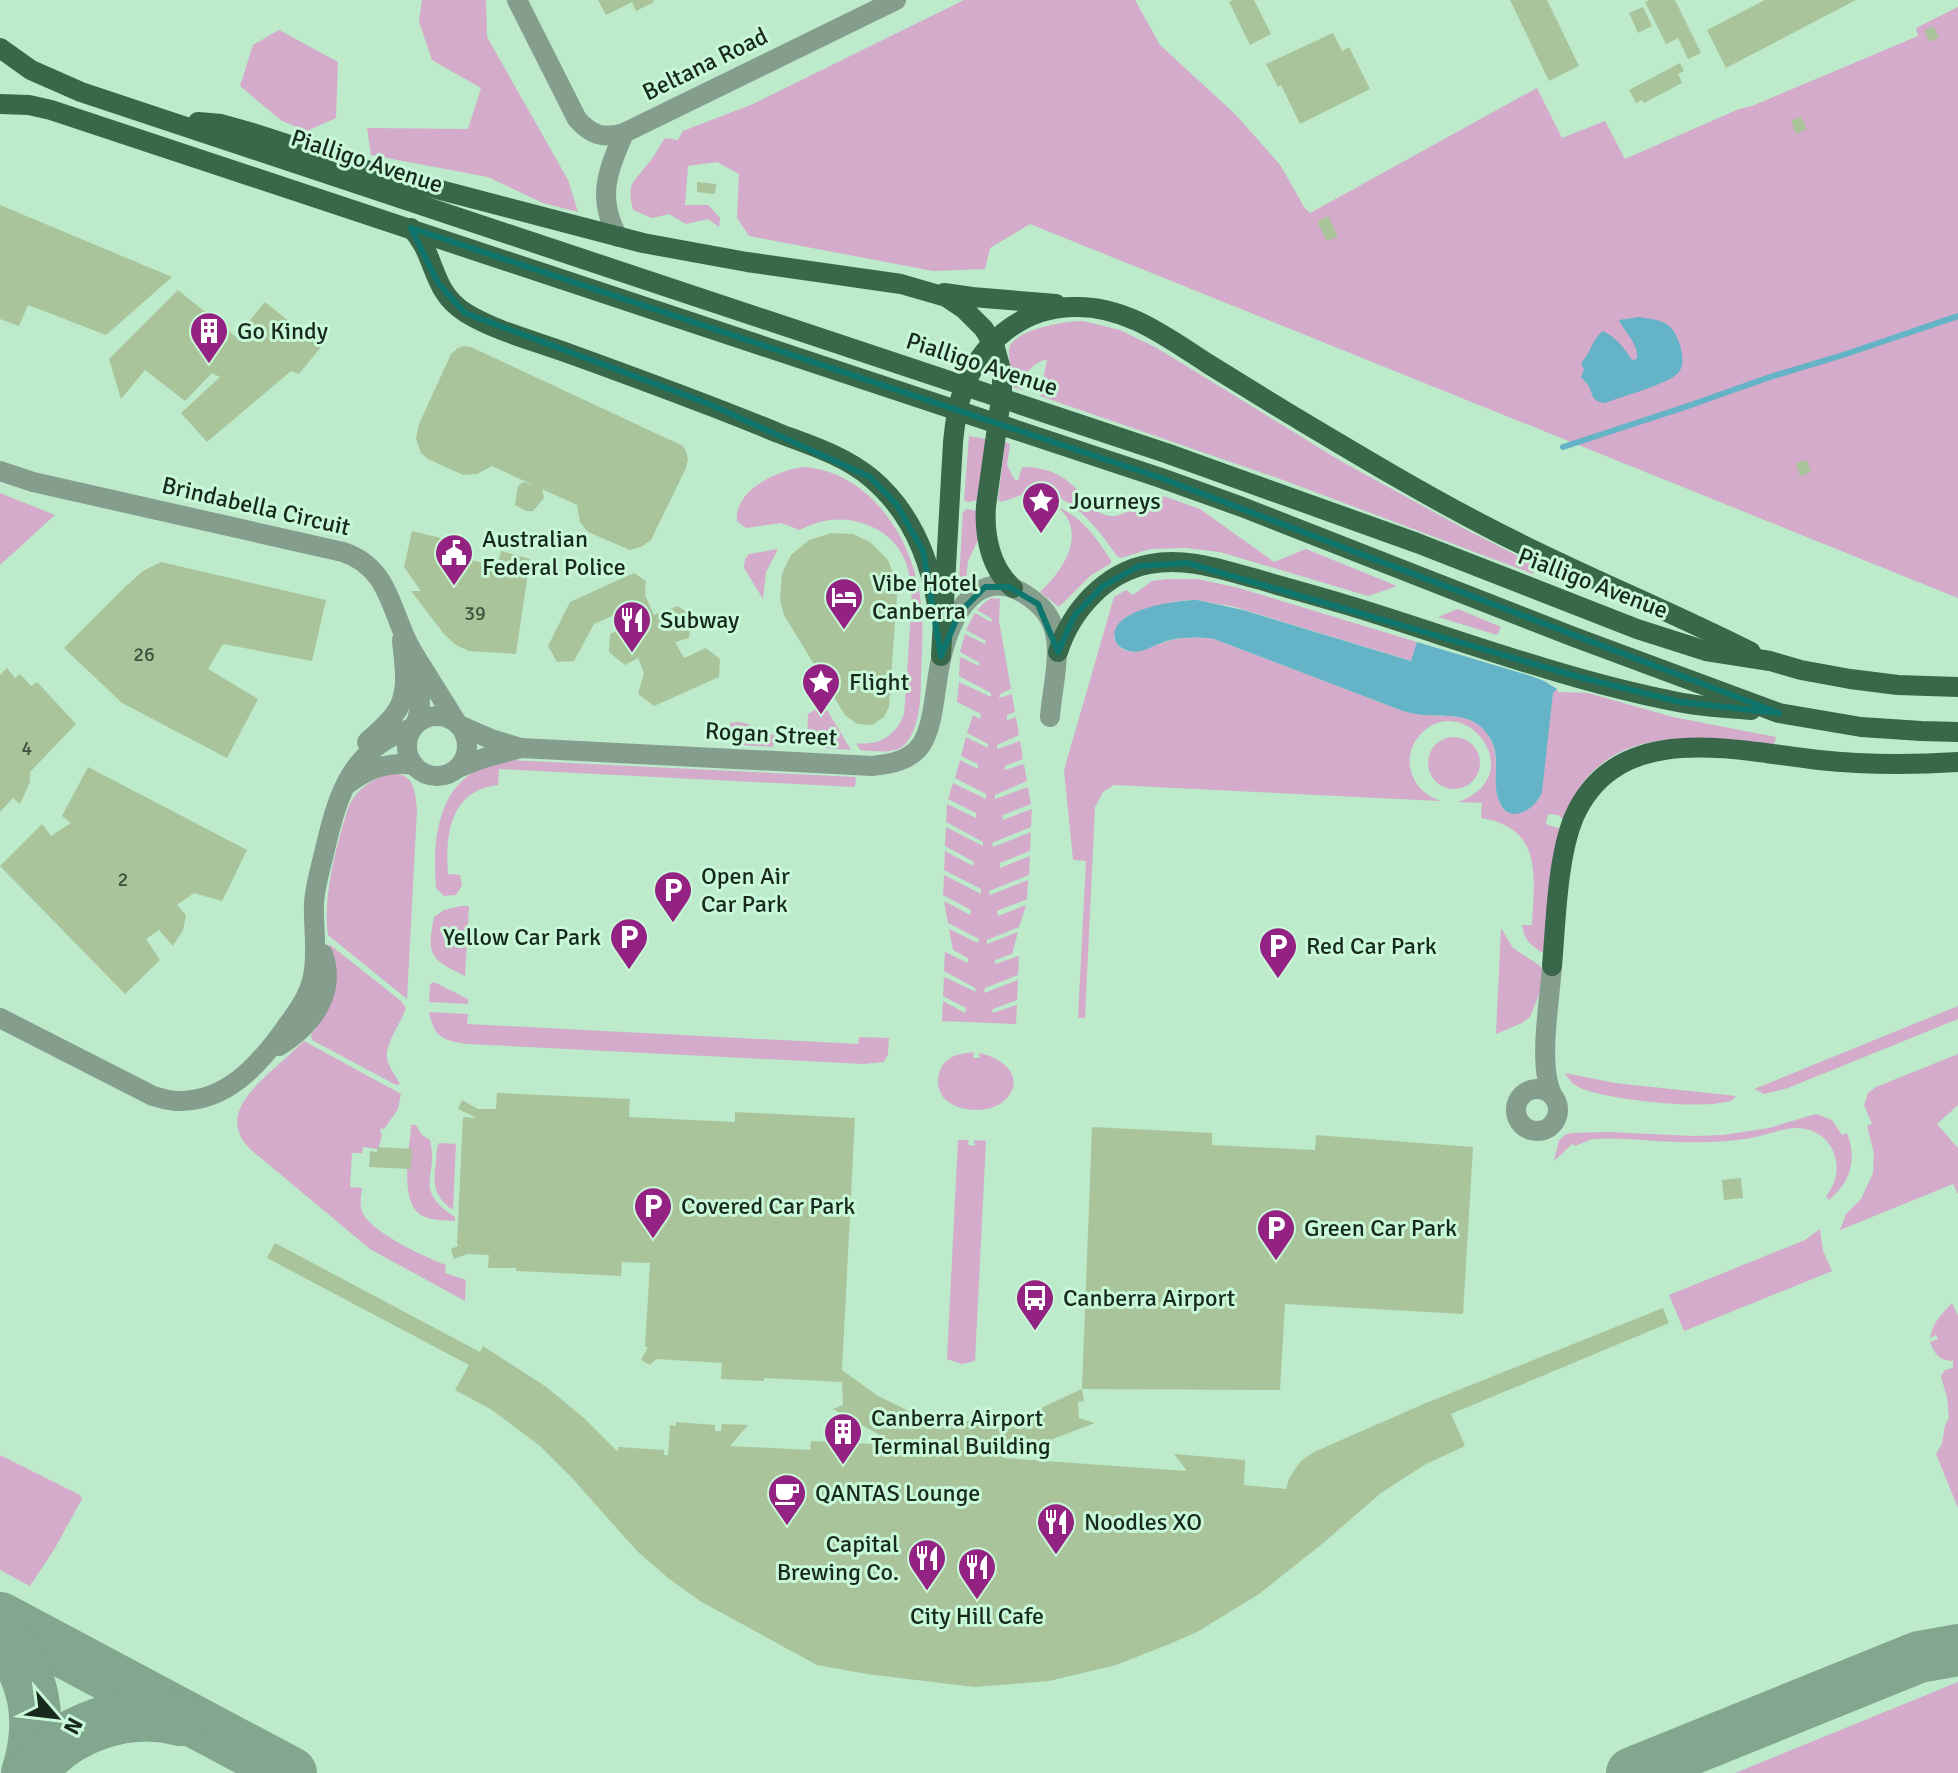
<svg xmlns="http://www.w3.org/2000/svg" width="1958" height="1773" viewBox="0 0 1958 1773" font-family="Signika,sans-serif">
  <rect width="100%" height="100%" fill="#bceacb"/>
  <g fill="#d4abca">
    <polygon points="422,0 486,0 487,37 568,180 578,212 543,203 488,177 371,155 367,128 468,129 481,88 432,60 419,22"/>
    <path d="M964 0H1135L1160 45 1235 114 1281 166 1304 207 1310 213 1537 88 1562 138 1605 121 1625 159 1739 109 1752 106 1918 36 1916 28 1958 7V598L1030 224 990 248 985 269 933 271 749 236 737 218 739 174 717 162 688 166 685 205H708L720 218 719 227 708 219 686 224 669 214 652 218 633 210C627 184 631 185 647 165 654 157 659 147 665 138L678 140 683 131 753 104Z"/>
    <polygon points="279,30 338,62 336,118 307,131 282,121 240,86 253,45"/>
    <path d="M1083 321 1120 330 1157 348 1339 460 1461 527 1537 566 1533 574 1283 480 1040 396 1047 359C1032 364 1023 373 1022 390L1013 387C1012 380 1008 353 1009 349 1013 329 1067 321 1083 321Z"/>
    <polygon points="969,436 986,439 978,500 967,502 964,500"/>
    <path d="M1005 442 1010 444 1007 465 1014 479 1018 481 1022 467C1040 467 1056 471 1070 483 1084 494 1094 518 1115 516 1123 515 1154 500 1163 496L1200 509 1274 562 1306 549 1397 586 1368 596 1220 552 1186 548 1150 549 1121 558 1117 556C1098 529 1070 490 1032 493 1022 494 1011 499 1001 502L998 500Z"/>
    <path d="M805 467C864 472 904 526 917 581 925 612 922 646 921 678 921 698 919 734 902 747 891 754 873 751 860 750L856 743C879 746 896 736 904 714 906 690 908 665 909 640 913 594 919 544 865 524 842 516 820 519 800 530L781 523 746 528 737 521C733 490 780 469 805 467Z"/>
    <polygon points="0,493 55,515 0,565"/>
    <path d="M1058 507C1083 518 1096 538 1111 560V563L1090 576 1059 607 1040 592C1063 571 1088 533 1058 507Z"/>
    <polygon points="967,509 977,511 979,538 968,561 965,589 961,587 959,581 963,512"/>
    <polygon points="778,549 766,572 763,599 744,568 745,559 749,554"/>
    <path d="M1168 579H1197L1239 588 1417 642 1412 661 1235 607 1197 600 1178 601 1144 609 1128 616 1122 620 1114 638C1124 666 1157 642 1176 639 1189 637 1201 637 1214 639L1403 711C1411 713 1419 715 1427 715 1446 717 1464 713 1480 726 1506 749 1490 775 1499 801 1507 824 1534 810 1541 795L1553 692 1557 689 1558 692 1588 693 1673 717 1776 737 1774 745C1690 736 1601 721 1563 819L1558 815 1548 814 1546 824 1554 827 1560 828 1543 953C1531 946 1524 940 1522 925H1532C1534 877 1544 828 1481 818L1482 803 1458 802C1534 774 1461 686 1419 736 1409 748 1407 763 1413 777 1419 790 1428 796 1440 801L1114 785 1103 792 1095 807 1085 1018H1078L1086 861 1073 860 1064 770 1114 597 1126 590 1133 595 1152 581Z"/>
    <polygon points="991,598 1000,599 999,621 1011,689 1000,694 999,698 1012,694 1015,712 1007,715 1007,720 1016,717 1019,735 997,745 997,749 1020,741 1023,759 1005,766 1005,770 1024,764 1027,781 995,795 995,799 1028,787 1031,804 1003,815 1002,820 1032,809 1031,827 992,843 993,847 1031,832 1030,851 1000,863 1000,868 1030,856 1029,875 989,891 990,895 1028,880 1027,899 997,911 998,916 1026,905 1019,927 987,940 987,944 1018,932 1012,954 995,960 995,964 1019,956 1018,975 985,988 984,993 1018,980 1017,1000 993,1009 992,1013 1017,1005 1016,1024 942,1021 943,1001 965,1013 966,1008 943,996 944,977 976,992 975,988 944,971 945,952 968,963 968,958 953,950 949,929 978,943 979,939 948,923 944,901 970,915 971,910 943,895 944,875 981,894 981,889 944,870 945,851 973,866 974,862 945,846 946,827 983,846 983,842 946,822 947,804 976,818 976,813 948,799 953,783 986,799 986,794 955,778 960,760 978,769 978,764 961,756 966,737 988,748 988,744 967,733 973,715 980,719 981,714 957,702 959,682 991,697 991,693 959,676 960,657 979,666 980,663 960,652 965,634 985,644 986,641 966,630 975,613 991,622 992,619 977,610 984,603"/>
    <polygon points="1458,609 1501,627 1497,635 1438,617"/>
    <polygon points="824,705 851,750 824,748 807,743 808,714"/>
    <path d="M738 722C757 724 767 738 789 737L787 743 782 745 774 743 773 747 738 745 730 735V723Z"/>
    <circle cx="1454" cy="763" r="26"/>
    <path d="M508 760 856 777 855 787 499 769 498 785C450 790 445 835 448 874L460 875 462 885 456 895 444 896 436 888C433 848 435 797 472 773 482 767 496 764 508 760Z"/>
    <path d="M390 773C414 774 415 788 417 810L407 999 328 935C323 895 336 847 348 808 357 788 370 781 390 773Z"/>
    <path d="M461 906H469L465 976C431 959 426 957 434 917L444 910Z"/>
    <polygon points="1501,928 1513,948 1540,966 1543,971 1543,985 1530,1017 1522,1023 1496,1034"/>
    <path d="M329 944 401 1001 406 1008C401 1023 384 1045 387 1059 389 1068 396 1076 400 1084L396 1085 312 1040 311 1035C334 1007 337 979 329 944Z"/>
    <polygon points="434,982 468,999 468,1004 429,1002 430,984"/>
    <polygon points="1958,1006 1958,1019 1788,1088 1764,1094 1754,1089"/>
    <path d="M429 1012 468 1014 467 1024 858 1044 859 1037 889 1038 888 1054 884 1062 864 1064 468 1044C443 1041 434 1037 429 1012Z"/>
    <path d="M304 1041 401 1094 398 1109 384 1129 381 1128 380 1132 382 1134 379 1147H377V1149L363 1147 362 1153H352L350 1187 362 1188C361 1197 359 1206 363 1214 372 1232 426 1258 446 1265L445 1273 466 1280 465 1301 370 1249 250 1149C221 1119 247 1094 270 1072 281 1062 293 1052 304 1041Z"/>
    <path d="M974 1052 973 1058H980L979 1053C1001 1057 1028 1077 1005 1100 992 1113 962 1113 947 1101 934 1090 935 1068 950 1058 957 1054 966 1053 974 1052Z"/>
    <polygon points="1958,1054 1958,1105 1937,1124 1958,1148 1958,1194 1953,1184 1840,1230 1846,1214 1861,1199 1873,1173 1874,1153 1867,1126 1872,1124 1864,1105 1868,1093 1876,1087"/>
    <path d="M1565 1073 1615 1083 1736 1096C1732 1100 1732 1101 1726 1102 1696 1109 1611 1100 1583 1089 1574 1086 1569 1080 1565 1073Z"/>
    <path d="M1816 1114 1832 1120 1842 1135 1847 1133C1857 1159 1851 1182 1829 1200L1826 1196C1846 1173 1837 1135 1805 1129 1788 1125 1768 1135 1751 1138 1727 1142 1702 1143 1678 1142 1649 1141 1620 1137 1592 1139L1575 1146 1572 1144 1554 1161 1559 1140 1565 1135 1571 1133 1608 1132 1694 1136 1723 1135 1769 1128Z"/>
    <path d="M411 1125H416L422 1135 430 1140C439 1179 412 1188 455 1217V1221C445 1220 433 1221 423 1216 398 1203 410 1149 411 1125Z"/>
    <polygon points="958,1140 969,1140 967,1145 975,1146 974,1140 986,1141 975,1361 962,1364 947,1359"/>
    <path d="M439 1143 456 1144 453 1210C427 1192 436 1175 437 1147Z"/>
    <polygon points="1820,1229 1823,1251 1832,1271 1684,1331 1669,1295 1805,1240"/>
    <path d="M1952 1303 1958 1316V1508L1936 1454 1942 1444 1945 1425 1949 1418 1947 1398 1941 1376 1945 1370 1953 1368V1361C1939 1360 1935 1355 1930 1342L1938 1339 1936 1335 1930 1338C1933 1322 1941 1315 1952 1303Z"/>
    <polygon points="0,1455 80,1495 82,1499 55,1548 30,1586 0,1570"/>
    <polygon points="1958,1682 1958,1773 1735,1773"/>
  </g>
  <g fill="#64b3c6">
    <path d="M1640 317C1660 321 1670 319 1679 342 1682 351 1685 364 1679 372 1672 383 1620 397 1605 403 1590 401 1594 395 1588 385 1586 382 1583 380 1581 377L1584 370 1581 363C1591 353 1592 339 1603 331 1616 337 1624 348 1632 360L1637 359C1639 344 1625 333 1619 320Z"/>
    <path d="M1197 600 1243 610 1411 661 1417 642 1531 676 1544 681 1557 689 1553 693 1542 792C1537 808 1510 826 1500 803 1488 778 1508 752 1481 727 1465 713 1447 717 1427 715 1419 715 1411 713 1403 711L1214 639C1199 637 1185 637 1170 640 1157 643 1142 655 1129 651 1123 649 1116 646 1115 639 1108 609 1178 600 1197 600Z"/>
  </g>
  <g fill="none" stroke-linecap="round" stroke-linejoin="round">
    <polyline stroke="#64b3c6" stroke-width="6" points="1563,447 1685,407 1770,377 1843,355 1958,316"/>
    <g stroke="#82a68e" stroke-width="52">
      <polyline points="0,1618 291,1773"/>
      <path d="M0 1632C35 1676 44 1719 27 1773"/>
      <path d="M31 1773C64 1727 127 1706 181 1720"/>
      <polyline points="1632,1773 1919,1657 1958,1650"/>
    </g>
  </g>
  <g fill="#a9c49b">
    <polygon points="598,0 653,0 654,2 636,11 632,2 606,15"/>
    <polygon points="1233,0 1254,0 1271,34 1250,45 1229,2"/>
    <polygon points="1510,0 1547,0 1579,66 1549,81"/>
    <polygon points="1649,0 1675,0 1701,53 1688,59 1678,38 1666,44 1645,2"/>
    <polygon points="1765,0 1856,0 1726,68 1707,30"/>
    <polygon points="1643,7 1652,26 1638,33 1629,13"/>
    <polygon points="1933,26 1939,37 1930,42 1924,31"/>
    <polygon points="1333,33 1342,51 1349,47 1370,89 1300,124 1281,85 1278,87 1266,64"/>
    <polygon points="1680,63 1684,71 1678,74 1682,83 1644,103 1642,100 1636,103 1629,90"/>
    <polygon points="1801,116 1807,129 1796,134 1791,121"/>
    <polygon points="697,182 716,184 715,194 697,192"/>
    <polygon points="0,205 172,277 106,335 28,305 19,326 0,319"/>
    <polygon points="1328,216 1338,236 1327,241 1317,222"/>
    <polygon points="178,290 236,337 265,302 321,347 299,374 291,371 207,442 181,413 220,377 212,373 185,401 145,370 121,399 109,359"/>
    <polygon points="464,346 471,347 683,446 686,451 688,459 686,468 651,540 641,547 630,550 588,532 580,522 577,505 542,489 544,498 533,511 526,511 515,505 518,486 523,482 533,485 492,466 477,474 463,475 428,459 421,453 416,439 419,424 451,354 458,348"/>
    <polygon points="1807,460 1811,472 1800,476 1796,463"/>
    <polygon points="412,531 441,538 439,551 497,567 501,551 530,559 516,654 469,651 456,645 444,634 411,591 421,591 404,567"/>
    <polygon points="832,533 853,534 870,542 888,560 896,580 897,596 889,707 884,717 872,725 857,724 845,715 784,615 780,600 782,574 791,555 809,540"/>
    <polygon points="161,562 326,600 312,661 223,644 208,669 258,699 227,758 122,703 64,648 125,587 143,571"/>
    <polygon points="634,573 646,581 645,595 654,615 678,606 692,616 689,638 675,642 684,658 706,648 720,659 719,677 654,706 638,694 644,673 638,658 625,665 609,652 610,634 633,625 626,610 594,624 574,661 557,662 548,646 570,602"/>
    <polygon points="7,668 15,678 20,674 31,686 37,682 76,724 30,772 30,782 20,804 13,798 0,812 0,675"/>
    <polygon points="88,767 247,850 222,901 194,893 177,905 186,915 183,930 173,946 159,930 146,939 160,960 125,994 0,866 42,824 51,836 71,823 62,816"/>
    <polygon points="497,1093 630,1099 629,1117 735,1122 735,1112 855,1118 842,1370 878,1396 915,1414 915,1417 942,1419 1006,1424 1082,1389 1084,1401 1078,1402 1079,1418 1095,1423 1003,1458 1187,1471 1174,1454 1245,1460 1244,1485 1286,1489 1289,1479 1295,1469 1301,1461 1314,1452 1426,1403 1663,1308 1669,1323 1451,1414 1465,1446 1426,1464 1381,1493 1322,1544 1259,1594 1197,1632 1167,1645 1116,1665 1049,1681 974,1687 867,1674 817,1665 700,1601 668,1578 637,1551 572,1478 540,1446 492,1410 455,1390 469,1365 267,1258 275,1243 480,1352 483,1346 545,1386 584,1418 618,1452 618,1447 664,1450 664,1455 668,1455 670,1425 676,1426 676,1422 715,1425 715,1431 721,1431 722,1424 748,1425 730,1446 810,1450 811,1441 895,1445 894,1443 833,1409 843,1405 842,1382 764,1378 764,1381 721,1379 722,1363 656,1359 650,1365 641,1360 648,1347 645,1347 650,1263 622,1262 621,1276 516,1271 516,1268 488,1268 489,1255 467,1254 454,1259 451,1249 458,1246 457,1243 463,1117 477,1118 458,1109 462,1100 478,1109 496,1109"/>
    <polygon points="1092,1127 1212,1133 1212,1145 1315,1150 1316,1135 1473,1147 1463,1314 1285,1304 1280,1390 1082,1389"/>
    <polygon points="377,1147 412,1149 411,1169 369,1167 370,1151 377,1152"/>
    <polygon points="1741,1178 1743,1198 1724,1200 1722,1180"/>
  </g>
  <g fill="none" stroke-linecap="round" stroke-linejoin="round">
    <g stroke="#849d8c" stroke-width="20">
      <path d="M517 0 577 119C591 135 603 139 624 133L896 0"/>
      <path d="M618 237C596 197 608 171 624 133"/>
      <path d="M0 471 33 482 343 552C391 568 390 612 411 649 426 674 442 698 457 723"/>
      <path d="M414 662C419 684 424 704 415 725"/>
      <circle cx="437" cy="746" r="30"/>
      <path d="M461 726 491 739 521 748 872 766C890 764 910 761 921 745 935 725 935 680 942 655 954 604 987 558 1039 605 1070 633 1052 681 1050 717"/>
      <path d="M367 742C376 733 387 725 394 715 411 694 404 664 402 640"/>
      <polyline points="458,768 484,758 521,748"/>
      <path d="M349 783C369 768 389 761 414 765"/>
      <path d="M1552 966C1550 1000 1537 1067 1553 1096"/>
      <path d="M0 1018 153 1096C161 1098 169 1101 177 1101 226 1102 258 1066 284 1030 296 1013 309 997 313 976 318 953 313 927 314 903 315 885 321 867 325 849 338 793 352 748 412 728"/>
      <path d="M279 1046C311 1026 337 994 323 954"/>
      <circle cx="1537" cy="1110" r="21"/>
    </g>
    <g stroke="#39674a" stroke-width="20">
      <polyline points="0,48 31,70 81,92 1166,453 1417,543 1637,629 1706,651 1770,661 1801,670 1850,679 1898,685 1958,687"/>
      <polyline points="0,104 29,105 51,110 1161,478 1242,507 1574,637 1779,713 1861,727 1921,731 1958,732"/>
      <path d="M198 122 221 124 256 134 379 174 643 243 747 262 901 284 946 297 964 309 984 329 995 348 1002 373V392L986 506C984 535 990 568 1013 588"/>
      <path d="M411 228C437 255 430 291 466 313 497 332 539 342 573 355 642 380 711 405 778 433 810 445 845 456 871 478 909 510 929 556 937 605"/>
      <polyline points="944,293 972,297 1056,304"/>
      <path d="M1058 652C1071 611 1105 572 1150 564 1187 557 1222 570 1257 579 1291 589 1324 598 1357 608 1463 641 1569 681 1678 702 1702 707 1727 708 1751 710"/>
      <path d="M941 656 953 442C955 426 956 409 962 394 978 345 1020 308 1073 307 1126 305 1168 338 1210 365 1236 381 1262 397 1288 413 1355 453 1423 494 1493 530 1578 574 1666 609 1751 652"/>
      <path d="M1552 966C1556 921 1557 858 1574 817 1618 718 1736 751 1819 760 1865 765 1911 765 1958 762"/>
    </g>
  </g>
  <path fill="none" stroke="#0f766e" stroke-width="6" stroke-linejoin="round" d="M411 228 1161 478 1779 713 1680 702 1579 677 1187 563 1139 566 1103 586 1074 616 1058 652 1038 604 1009 587H985L959 613 941 656 923 551 897 505 870 477 709 404 465 313 438 283Z"/>
  <defs>
    <symbol id="building-pin" viewBox="-11 -11 22 30"><path d="M0 17L-7.5 6A9.5 9.5 0 1 1 7.5 6Z" fill="#942282" stroke="#c8f8d8"/><path d="M-4-6H4V6H1V3H-1V6H-4ZM-2.5-4.3h1.7v1.8h-1.7ZM.8-4.3h1.7v1.8H.8ZM-2.5-1h1.7V.8h-1.7ZM.8-1h1.7V.8H.8Z" fill="#fff"/></symbol>
    <symbol id="sight-pin" viewBox="-11 -11 22 30"><path d="M0 17L-7.5 6A9.5 9.5 0 1 1 7.5 6Z" fill="#942282" stroke="#c8f8d8"/><path d="M0-6L1.8-2.2L6-1.7L2.9 1.2L3.7 5.4L0 3.3L-3.7 5.4L-2.9 1.2L-6-1.7L-1.8-2.2Z" fill="#fff"/></symbol>
    <symbol id="civic-pin" viewBox="-11 -11 22 30"><path d="M0 17L-7.5 6A9.5 9.5 0 1 1 7.5 6Z" fill="#942282" stroke="#c8f8d8"/><path d="M-.6-6.5H3V-4.5H.6V-3L4-1V1h2V6H-6V1h2V-1L-.6-3ZM-1.2 2.5V6h2.4V2.5Z" fill="#fff"/></symbol>
    <symbol id="hotel-pin" viewBox="-11 -11 22 30"><path d="M0 17L-7.5 6A9.5 9.5 0 1 1 7.5 6Z" fill="#942282" stroke="#c8f8d8"/><path d="M-6-4.5h1.5V1H6V5H4.5V3h-9V5H-6ZM-4 0a1.8 1.8 0 1 1 3.6 0ZM.5 0V-2.5h3Q6-2.5 6 0Z" fill="#fff"/></symbol>
    <symbol id="restaurant-pin" viewBox="-11 -11 22 30"><path d="M0 17L-7.5 6A9.5 9.5 0 1 1 7.5 6Z" fill="#942282" stroke="#c8f8d8"/><path d="M-5-6h1v4h1v-4h1v4h1v-4h1v5L-1.5 .5V6h-2V.5L-5-1ZM5-6V6H3V1.5H1.5Q1.5-4 5-6Z" fill="#fff"/></symbol>
    <symbol id="parking-pin" viewBox="-11 -11 22 30"><path d="M0 17L-7.5 6A9.5 9.5 0 1 1 7.5 6Z" fill="#942282" stroke="#c8f8d8"/><path d="M-3.5-5.5H1a3.5 3.5 0 0 1 0 7H-1V5.5H-3.5ZM-1-3.4V-.6H.8a1.4 1.4 0 0 0 0-2.8Z" fill="#fff"/></symbol>
    <symbol id="bus-pin" viewBox="-11 -11 22 30"><path d="M0 17L-7.5 6A9.5 9.5 0 1 1 7.5 6Z" fill="#942282" stroke="#c8f8d8"/><path d="M-5-6H5V4H4V6H2V4H-2V6H-4V4H-5ZM-3.5-4V0h7V-4ZM-3.5 1.2v1.5H-2V1.2ZM2 1.2v1.5H3.5V1.2Z" fill="#fff"/></symbol>
    <symbol id="cafe-pin" viewBox="-11 -11 22 30"><path d="M0 17L-7.5 6A9.5 9.5 0 1 1 7.5 6Z" fill="#942282" stroke="#c8f8d8"/><path d="M-5.5-4.5H6V0H3Q3 3.5 0 3.5H-2.5Q-5.5 3.5-5.5 0ZM3-3.2v2h1.7v-2ZM-6 4.5H4V6H-6Z" fill="#fff"/></symbol>
  </defs>
  <g fill-rule="evenodd">
    <use href="#building-pin" x="187" y="309" width="44" height="60"/>
    <use href="#sight-pin" x="1019" y="479" width="44" height="60"/>
    <use href="#civic-pin" x="432" y="531" width="44" height="60"/>
    <use href="#hotel-pin" x="822" y="575" width="44" height="60"/>
    <use href="#restaurant-pin" x="610" y="598" width="44" height="60"/>
    <use href="#sight-pin" x="799" y="660" width="44" height="60"/>
    <use href="#parking-pin" x="651" y="868" width="44" height="60"/>
    <use href="#parking-pin" x="607" y="915" width="44" height="60"/>
    <use href="#parking-pin" x="1256" y="924" width="44" height="60"/>
    <use href="#parking-pin" x="631" y="1184" width="44" height="60"/>
    <use href="#parking-pin" x="1254" y="1206" width="44" height="60"/>
    <use href="#bus-pin" x="1013" y="1276" width="44" height="60"/>
    <use href="#building-pin" x="821" y="1410" width="44" height="60"/>
    <use href="#cafe-pin" x="765" y="1471" width="44" height="60"/>
    <use href="#restaurant-pin" x="1034" y="1500" width="44" height="60"/>
    <use href="#restaurant-pin" x="905" y="1536" width="44" height="60"/>
    <use href="#restaurant-pin" x="955" y="1545" width="44" height="60"/>
  </g>
  <g text-anchor="middle" stroke-width="6" stroke-linejoin="round" paint-order="stroke">
    <g font-size="20" fill="#3c503c">
      <text x="475" y="620">39</text>
      <text x="144" y="661">26</text>
      <text x="27" y="755">4</text>
      <text x="123" y="886">2</text>
    </g>
    <g font-size="24" fill="#17291d" stroke="#c8f8d8">
      <text transform="translate(705 64) rotate(-26)" y="8">Beltana Road</text>
      <text transform="translate(367 161) rotate(18)" y="8">Pialligo Avenue</text>
      <text transform="translate(982 364) rotate(18)" y="8">Pialligo Avenue</text>
      <text transform="translate(256 506) rotate(13)" y="8">Brindabella Circuit</text>
      <text transform="translate(1593 583) rotate(21)" y="8">Pialligo Avenue</text>
      <text transform="translate(771 734) rotate(3)" y="8">Rogan Street</text>
    </g>
    <g font-size="24" fill="#17291d" stroke="#c8f8d8" text-anchor="start">
      <text x="237" y="339">Go Kindy</text>
      <text x="1069" y="509">Journeys</text>
      <text x="482" y="547">Australian<tspan x="482" dy="28">Federal Police</tspan></text>
      <text x="872" y="591">Vibe Hotel<tspan x="872" dy="28">Canberra</tspan></text>
      <text x="660" y="628">Subway</text>
      <text x="849" y="690">Flight</text>
      <text x="701" y="884">Open Air<tspan x="701" dy="28">Car Park</tspan></text>
      <text x="601" y="945" text-anchor="end">Yellow Car Park</text>
      <text x="1306" y="954">Red Car Park</text>
      <text x="681" y="1214">Covered Car Park</text>
      <text x="1304" y="1236">Green Car Park</text>
      <text x="1063" y="1306">Canberra Airport</text>
      <text x="871" y="1426">Canberra Airport<tspan x="871" dy="28">Terminal Building</tspan></text>
      <text x="815" y="1501">QANTAS Lounge</text>
      <text x="1084" y="1530">Noodles XO</text>
      <text x="899" y="1552" text-anchor="end">Capital<tspan x="899" dy="28">Brewing Co.</tspan></text>
      <text x="977" y="1624" text-anchor="middle">City Hill Cafe</text>
    </g>
  </g>
  <g transform="translate(56 1717) rotate(118)" stroke="#c8f8d8" stroke-width="6" paint-order="stroke">
  <path d="M0-6L14 30L0 20L-14 30Z" fill="#17291d"/>
  <text y="-12" font-size="22" font-weight="bold" text-anchor="middle" fill="#17291d">N</text>
  </g>
</svg>
